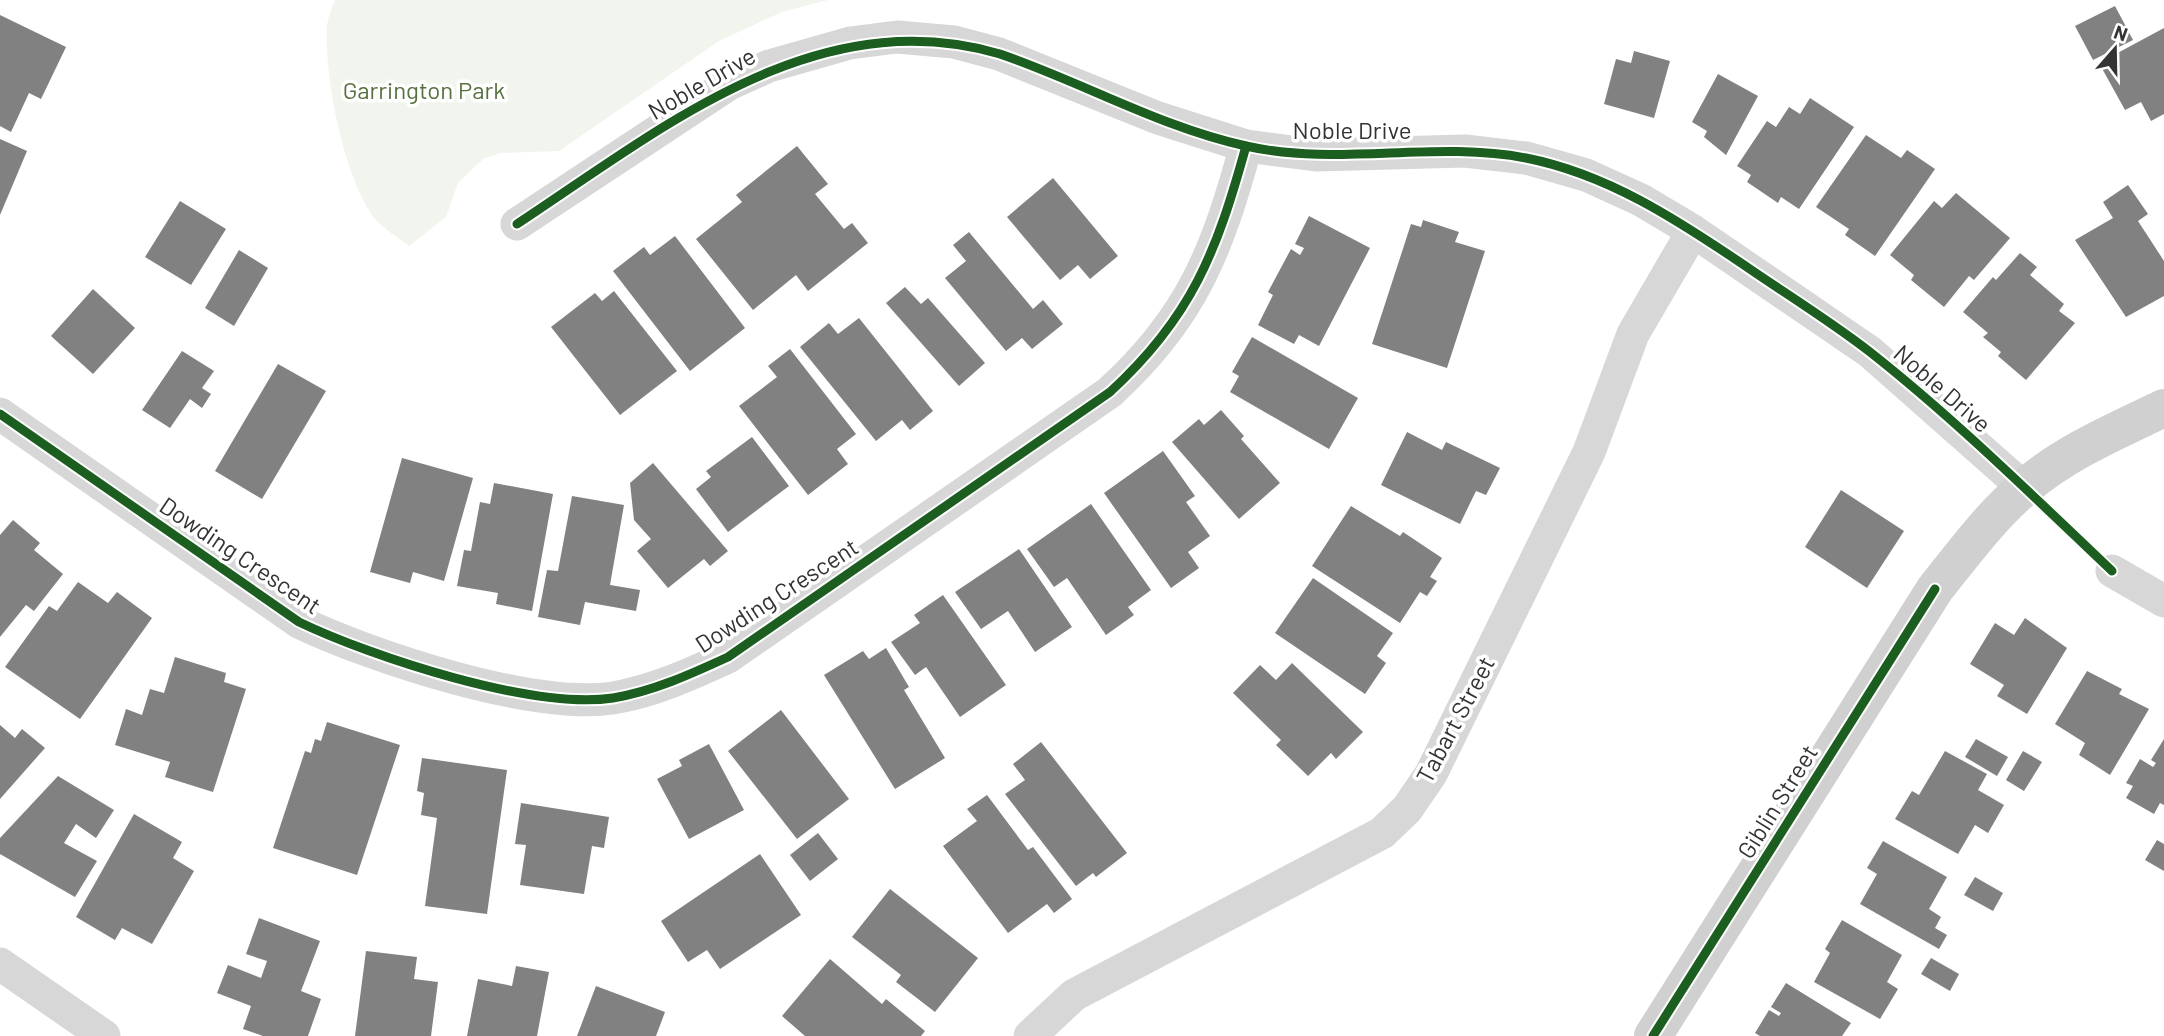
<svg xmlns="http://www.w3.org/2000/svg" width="2164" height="1036" viewBox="0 0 2164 1036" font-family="Barlow,sans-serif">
  <rect width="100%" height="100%" fill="#fff"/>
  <path fill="#f1f5ed" d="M335 0H828L782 12 719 41 559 151 501 153 483 159 458 183 446 217 409 246C398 237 380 227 372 215 343 172 324 77 327 26 328 17 332 8 335 0Z"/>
  <g fill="#818181">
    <polygon points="2115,6 2133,40 2093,60 2075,26"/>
    <polygon points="0,15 66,47 41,99 29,93 11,132 0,126"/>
    <polygon points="2164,28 2164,114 2151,121 2141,102 2125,110 2099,63"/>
    <polygon points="1634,51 1670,61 1654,118 1604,104 1616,59 1631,63"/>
    <polygon points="1718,74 1758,96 1726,155 1704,137 1707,131 1692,122"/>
    <polygon points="1810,98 1854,127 1799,209 1781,197 1778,203 1747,182 1751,175 1737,166 1767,121 1776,127 1789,107 1800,114"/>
    <polygon points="1866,135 1901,158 1907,150 1935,169 1875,256 1845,235 1849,229 1816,207"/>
    <polygon points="0,139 27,151 0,215"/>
    <polygon points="797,146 828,184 815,194 844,229 852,223 868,243 808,291 796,275 753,310 696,239 742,202 736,195"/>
    <polygon points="1053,178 1118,256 1090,279 1078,265 1060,280 1007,217"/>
    <polygon points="2128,185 2148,214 2138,221 2164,261 2164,296 2126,317 2075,240 2113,218 2103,202"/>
    <polygon points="1956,193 2010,238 1974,280 1969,276 1944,307 1911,280 1914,275 1890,255 1934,201 1942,208"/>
    <polygon points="180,201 226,229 191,285 145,257"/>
    <polygon points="1309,216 1370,248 1319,346 1299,335 1294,344 1258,325 1273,295 1268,292 1291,249 1300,255 1304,248 1295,244"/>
    <polygon points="1423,220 1459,232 1455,242 1485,251 1447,368 1372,344 1411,224 1421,227"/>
    <polygon points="969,232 1033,309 1043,300 1063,324 1032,349 1022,338 1006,351 945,278 966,261 953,245"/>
    <polygon points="675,236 745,328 690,371 613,271 644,247 650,255"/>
    <polygon points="239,250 268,268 234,326 205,308"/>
    <polygon points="2020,253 2037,267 2030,275 2064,304 2059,311 2075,323 2026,380 1998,356 2001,352 1983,337 1988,333 1963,312 1993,277 1996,280"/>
    <polygon points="905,287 921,304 928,298 985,363 959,386 886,303"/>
    <polygon points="93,289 135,328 93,374 51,336"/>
    <polygon points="614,291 677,371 620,415 551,327 595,293 602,301"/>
    <polygon points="859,318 933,411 910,430 902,420 876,441 800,347 829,323 838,334"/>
    <polygon points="1252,337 1358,398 1329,449 1230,392 1239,376 1232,372"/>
    <polygon points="790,349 856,434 837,449 848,464 808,495 739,406 777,377 768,366"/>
    <polygon points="182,351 214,371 202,388 211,394 202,408 190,399 170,428 142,410"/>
    <polygon points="278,364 326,391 262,499 215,471"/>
    <polygon points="1221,410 1244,436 1241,439 1280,483 1239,519 1172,442 1199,419 1204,425"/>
    <polygon points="1407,432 1442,450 1446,442 1500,468 1486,495 1476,491 1460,524 1381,485"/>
    <polygon points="752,437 789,486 728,532 696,489 711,477 706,471"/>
    <polygon points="1163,451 1195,496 1186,502 1210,536 1188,552 1199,568 1171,588 1104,493"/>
    <polygon points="402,458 473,478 444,581 413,572 410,583 370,572"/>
    <polygon points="653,463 728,551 710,566 704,559 668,588 637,551 651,539 634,520 630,483"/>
    <polygon points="494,483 553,494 532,611 496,604 498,593 457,586 464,550 471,551 480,502 490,504"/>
    <polygon points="1841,490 1904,531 1867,588 1805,547"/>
    <polygon points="572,496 624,505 610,585 640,590 636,611 585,602 580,625 538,617 547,570 558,571"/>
    <polygon points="1091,504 1151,590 1128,607 1134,615 1106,635 1067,578 1054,587 1027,549"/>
    <polygon points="1351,506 1400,536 1403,532 1442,558 1430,577 1437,581 1427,596 1420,592 1400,623 1312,566"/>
    <polygon points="13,520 40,543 34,550 63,574 34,611 26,605 0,637 0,535"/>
    <polygon points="1019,549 1072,627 1035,652 1008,611 981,629 955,592"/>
    <polygon points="1313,578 1393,633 1377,656 1386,663 1365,694 1275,633"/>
    <polygon points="78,582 108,603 117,592 152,618 80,719 5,667 49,606 57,611"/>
    <polygon points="943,595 1006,685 960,717 926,667 915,675 891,642 920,623 914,615"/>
    <polygon points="2025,618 2067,648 2027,714 1997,696 2004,685 1970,664 1995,623 2014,635"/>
    <polygon points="886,648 909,687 904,690 945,758 895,789 824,675 863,651 869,659"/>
    <polygon points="175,657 226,673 224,682 246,689 213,792 165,777 170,762 115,745 126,709 142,715 150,689 164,693"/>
    <polygon points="1292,663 1363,732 1336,759 1331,753 1308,776 1276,745 1281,740 1233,693 1260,665 1276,680"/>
    <polygon points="2087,671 2122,689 2119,694 2149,709 2110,775 2079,755 2085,743 2055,724"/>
    <polygon points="781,710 849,799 797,839 728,751"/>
    <polygon points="327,722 400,745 357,875 273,848 305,751 311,753 315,739 321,741"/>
    <polygon points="0,725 15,738 22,729 45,748 0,799"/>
    <polygon points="1976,739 2008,757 1997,776 1965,757"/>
    <polygon points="2164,739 2164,805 2160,803 2154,814 2126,798 2133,786 2126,783 2140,759 2153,767 2156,763 2151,760"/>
    <polygon points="1041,742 1127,853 1096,877 1093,873 1076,886 1005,794 1025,780 1013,764"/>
    <polygon points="709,744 744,810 689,839 657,779 682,766 679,760"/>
    <polygon points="1945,751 1987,774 1978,790 2004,805 1988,833 1975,825 1958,854 1895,819 1912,791 1919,795"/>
    <polygon points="2023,751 2042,762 2024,791 2006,780"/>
    <polygon points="422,758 507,770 487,914 425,906 437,818 421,815 424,793 417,791"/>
    <polygon points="58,776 114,810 96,838 76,824 64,843 97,861 75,897 0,854 0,838"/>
    <polygon points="987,795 1028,850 1033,847 1072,899 1054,913 1047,904 1008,933 943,846 977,821 967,809"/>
    <polygon points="521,803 609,817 604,848 592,846 584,894 520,885 526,845 515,844"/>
    <polygon points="134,814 182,842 173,858 194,871 152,944 122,928 115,940 76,917"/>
    <polygon points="818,833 838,859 810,881 790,855"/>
    <polygon points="2157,840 2164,844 2164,871 2145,860"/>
    <polygon points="1883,841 1947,877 1929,909 1941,917 1935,928 1947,935 1939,949 1860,904 1877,874 1867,868"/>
    <polygon points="760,854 801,915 720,969 707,950 688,962 661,921"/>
    <polygon points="1975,877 2003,893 1993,911 1964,895"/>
    <polygon points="890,889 978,958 935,1012 896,982 901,975 852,937"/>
    <polygon points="259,918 320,941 301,991 321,999 308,1036 263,1036 243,1029 251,1006 217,993 228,965 261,978 267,961 246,954"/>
    <polygon points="1842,920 1902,955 1887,982 1898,989 1880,1019 1814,982 1830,953 1825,949"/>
    <polygon points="366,951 417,957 414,979 438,982 431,1036 355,1036"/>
    <polygon points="1931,958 1959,974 1950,991 1921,974"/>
    <polygon points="830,959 882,1004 886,999 925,1031 921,1036 805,1036 782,1016"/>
    <polygon points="516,966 549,972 537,1036 467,1036 478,979 512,986"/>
    <polygon points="1786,983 1851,1023 1842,1036 1760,1036 1755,1033 1769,1010 1779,1016 1781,1013 1771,1007"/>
    <polygon points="596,986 665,1012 656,1036 577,1036"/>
  </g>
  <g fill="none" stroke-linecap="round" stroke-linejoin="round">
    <g stroke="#d7d7d7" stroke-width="33">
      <polyline points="517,224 729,84 769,66 850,43 897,37 954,42 999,54 1158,118 1246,146 1316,155 1465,151 1526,158 1586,175 1641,200 1693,231 1870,352 2024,488"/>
      <path d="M0 414 299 622C372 657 533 710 613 698 654 691 691 674 728 657L1110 392C1192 317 1217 251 1246 146"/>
      <polyline points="2112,571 2164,601"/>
      <polyline points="0,964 104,1036"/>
      <polyline points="1030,1036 1074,995 1382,833 1407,809 1431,774 1589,452 1633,334 1693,231"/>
    </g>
    <path stroke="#d0d0d0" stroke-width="38" d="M1653 1036 1935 589C1963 554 1990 517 2024 488 2064 453 2116 431 2164 408"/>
    <defs>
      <g id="cycleway">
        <path d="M517 224C660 130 815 0 1000 54 1082 82 1160 127 1246 146 1338 167 1433 140 1526 158 1607 174 1676 219 1744 265 1786 294 1830 321 1870 352 1955 419 2034 497 2112 571"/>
        <path d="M0 414 299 622C372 657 533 710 613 698 654 691 691 674 728 657L1110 392C1192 317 1217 251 1246 146"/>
        <polyline points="1653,1036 1935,589"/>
      </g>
    </defs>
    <use href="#cycleway" stroke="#fff" stroke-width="13"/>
    <use href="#cycleway" stroke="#1b5e20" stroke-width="9"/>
  </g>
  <g text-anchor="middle" stroke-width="7" stroke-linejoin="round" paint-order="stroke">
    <g font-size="24" fill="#333" stroke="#fff">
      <text transform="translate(702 84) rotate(-30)" y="8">Noble Drive</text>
      <text x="1352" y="139">Noble Drive</text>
      <text transform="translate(1942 389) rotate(41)" y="8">Noble Drive</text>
      <text transform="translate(240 556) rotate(34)" y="8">Dowding Crescent</text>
      <text transform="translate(777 596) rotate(-33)" y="8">Dowding Crescent</text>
      <text transform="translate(1456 720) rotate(-62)" y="8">Tabart Street</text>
      <text transform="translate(1778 802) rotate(-58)" y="8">Giblin Street</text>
    </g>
    <g font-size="24" fill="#56703f" stroke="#fff">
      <text x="424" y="99">Garrington Park</text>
    </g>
  </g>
  <g transform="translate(2115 49) rotate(20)" stroke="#ffffff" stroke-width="5" paint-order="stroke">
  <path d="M0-5L12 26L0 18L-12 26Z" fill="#333333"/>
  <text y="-10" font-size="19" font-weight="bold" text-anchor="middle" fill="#333333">N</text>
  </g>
</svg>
